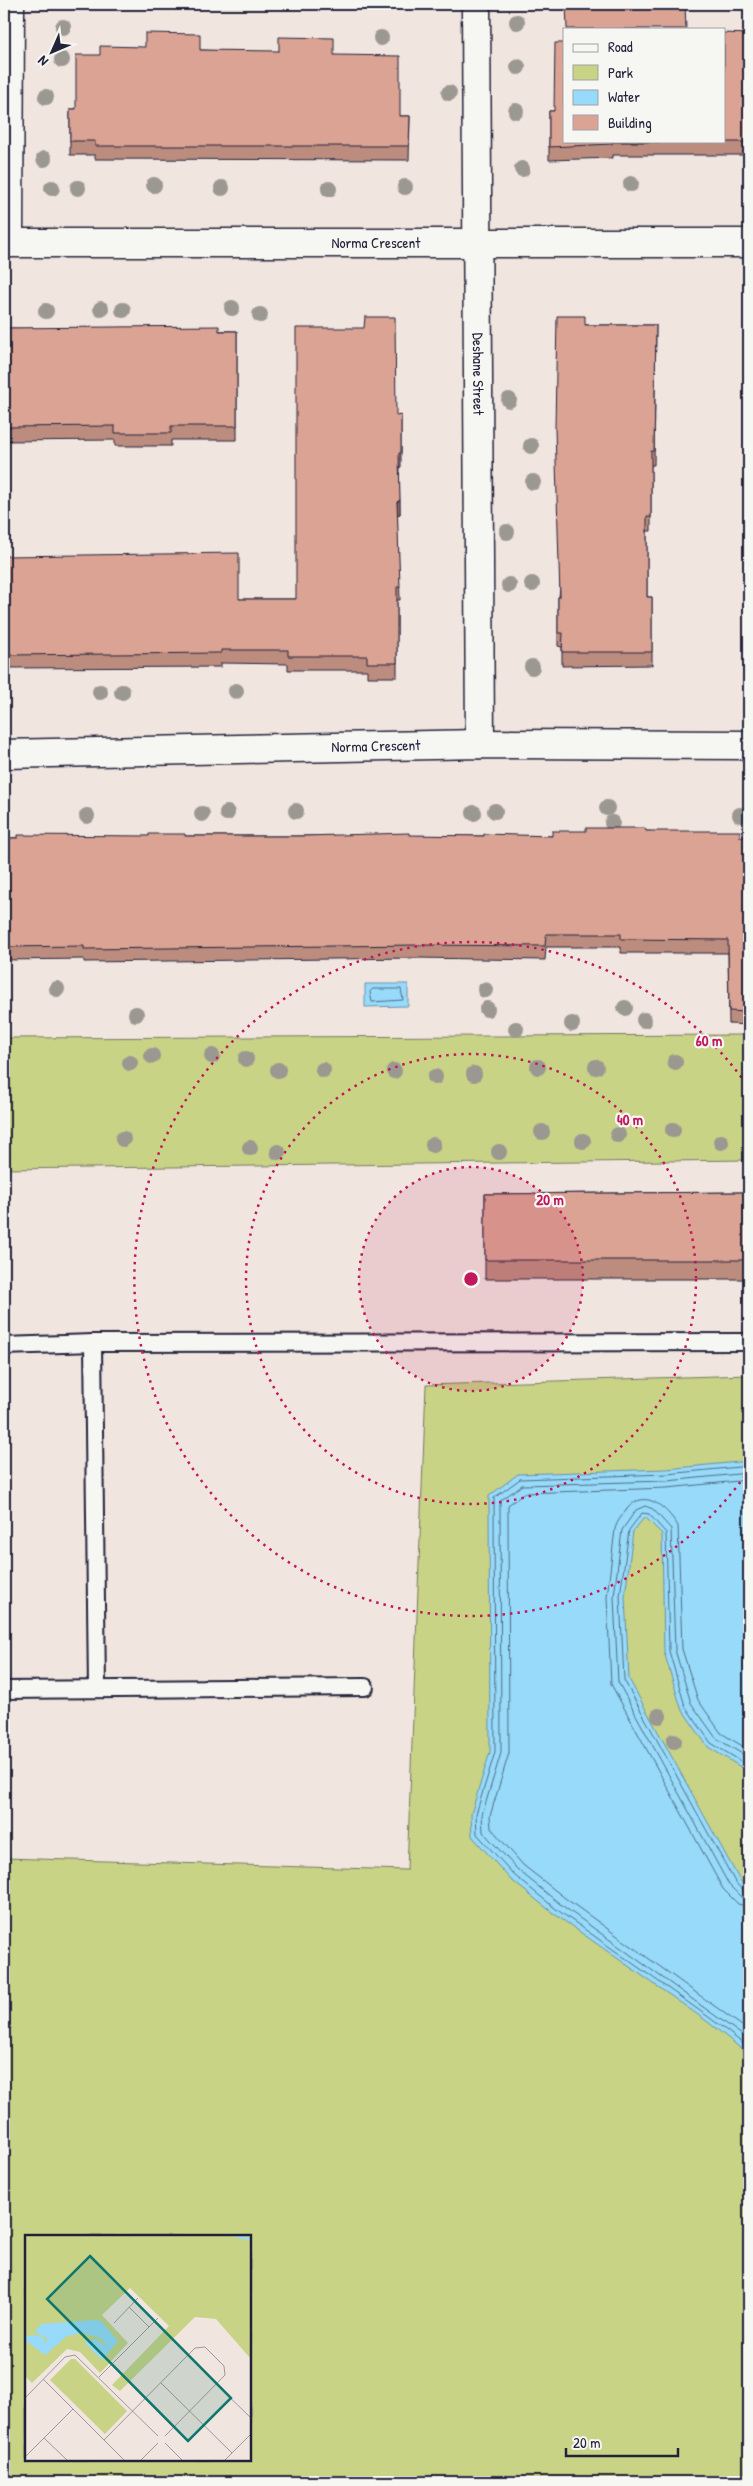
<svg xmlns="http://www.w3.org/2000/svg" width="753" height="2486" viewBox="0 0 753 2486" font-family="'Patrick Hand',sans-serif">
  <rect width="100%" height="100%" fill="#f1e5df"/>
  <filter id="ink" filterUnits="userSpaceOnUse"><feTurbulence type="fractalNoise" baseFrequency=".02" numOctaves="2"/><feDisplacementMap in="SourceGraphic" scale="10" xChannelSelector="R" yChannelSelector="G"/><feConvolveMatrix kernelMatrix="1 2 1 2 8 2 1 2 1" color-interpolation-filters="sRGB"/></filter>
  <g filter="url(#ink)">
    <g fill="#c8d386" stroke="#757a60" fill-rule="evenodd">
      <polygon points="749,1035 749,1160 4,1169 4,1038"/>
      <path d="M749 1375V2482H4V1858L407 1870 426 1385ZM26 2236H250V2460H26Z"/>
    </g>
    <g fill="#97daf9" stroke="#6890ad">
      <polygon points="365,984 408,984 408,1006 365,1007"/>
      <polygon points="749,1461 749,1772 708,1747 681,1708 664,1652 662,1534 645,1517 633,1531 625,1597 629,1679 739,1879 749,1890 749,2055 708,2022 553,1913 510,1879 472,1836 471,1814 490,1752 489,1496 518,1474 666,1469"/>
    </g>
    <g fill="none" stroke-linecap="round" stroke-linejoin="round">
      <g stroke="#516c87" stroke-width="1">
        <polygon points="373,989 401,989 403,1000 372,1002 370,992"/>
        <polyline points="749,1466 667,1474 520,1479 494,1498 495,1752 476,1814 477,1834 514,1875 556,1909 710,2018 749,2048"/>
        <polyline points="749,1473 667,1481 522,1485 500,1501 501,1753 482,1815 483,1832 518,1870 560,1904 749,2040"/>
        <polyline points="749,1480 667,1488 525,1493 508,1505 509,1753 490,1816 491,1828 523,1865 565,1898 749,2031"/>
        <path d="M749 1750 721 1733 698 1700 682 1649 678 1526C667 1508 645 1487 627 1509 622 1516 617 1521 615 1529L607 1597 611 1684 723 1889 738 1904 749 1907"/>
        <polyline points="749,1758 716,1738 691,1703 675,1650 671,1529 653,1509 645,1506 636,1510 622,1530 614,1597 618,1682 729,1885 741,1897 749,1899"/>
        <polyline points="749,1766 711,1743 685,1706 669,1651 666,1533 649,1514 642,1513 629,1530 620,1596 624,1680 735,1882 744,1892 749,1893"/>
      </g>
      <defs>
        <g id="service">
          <polyline points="93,1343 97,1689"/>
          <polyline points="4,1346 93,1343 749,1342"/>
          <polyline points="4,1690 365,1687"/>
        </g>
        <g id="minor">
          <path id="s1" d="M476 4 480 744"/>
          <path id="s2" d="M4 243H749"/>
          <polyline points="9,243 10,4"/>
          <path id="s3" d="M4 754 480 744 749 745"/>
        </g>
      </defs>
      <use href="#service" stroke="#22223b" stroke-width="20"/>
      <use href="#minor" stroke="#22223b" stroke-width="31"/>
      <use href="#service" stroke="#f6f6f2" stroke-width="16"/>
      <use href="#minor" stroke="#f6f6f2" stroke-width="28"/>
    </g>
    <g fill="#9b9791">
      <circle cx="517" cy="22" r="8"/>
      <circle cx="63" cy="27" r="8"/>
      <circle cx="381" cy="38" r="8"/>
      <circle cx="62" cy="60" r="8"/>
      <circle cx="518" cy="67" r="8"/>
      <circle cx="449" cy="93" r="8"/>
      <circle cx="46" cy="97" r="8"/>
      <circle cx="516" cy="111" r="8"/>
      <circle cx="44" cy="159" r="8"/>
      <circle cx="522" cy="169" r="8"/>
      <circle cx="631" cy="184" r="8"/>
      <circle cx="154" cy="185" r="8"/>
      <circle cx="405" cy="187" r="8"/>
      <circle cx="52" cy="188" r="8"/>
      <circle cx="78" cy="188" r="8"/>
      <circle cx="222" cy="188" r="8"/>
      <circle cx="329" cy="189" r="8"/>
      <circle cx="232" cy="308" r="8"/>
      <circle cx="101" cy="309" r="8"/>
      <circle cx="123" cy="310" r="8"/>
      <circle cx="46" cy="311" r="8"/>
      <circle cx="260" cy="315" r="8"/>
      <circle cx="509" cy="400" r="8"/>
      <circle cx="531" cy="446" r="8"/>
      <circle cx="533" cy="482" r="8"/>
      <circle cx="507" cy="532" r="8"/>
      <circle cx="532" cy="584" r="8"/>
      <circle cx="509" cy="585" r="8"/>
      <circle cx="532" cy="667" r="8"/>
      <circle cx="236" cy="691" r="8"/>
      <circle cx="100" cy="692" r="8"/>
      <circle cx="122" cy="692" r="8"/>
      <circle cx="607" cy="808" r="8"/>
      <circle cx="296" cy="811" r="8"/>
      <circle cx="495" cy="811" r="8"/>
      <circle cx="227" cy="813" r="8"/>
      <circle cx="474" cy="813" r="8"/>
      <circle cx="202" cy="814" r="8"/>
      <circle cx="740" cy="815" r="8"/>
      <circle cx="87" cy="816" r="8"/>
      <circle cx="612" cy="823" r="8"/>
      <circle cx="57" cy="989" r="8"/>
      <circle cx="485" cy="990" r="8"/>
      <circle cx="625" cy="1008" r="8"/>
      <circle cx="487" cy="1009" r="8"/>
      <circle cx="136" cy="1014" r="8"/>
      <circle cx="644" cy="1020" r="8"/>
      <circle cx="572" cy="1024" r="8"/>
      <circle cx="516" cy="1029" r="8"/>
      <circle cx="152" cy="1056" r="8"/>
      <circle cx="212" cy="1056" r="8"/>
      <circle cx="246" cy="1059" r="8"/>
      <circle cx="675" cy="1062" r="8"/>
      <circle cx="130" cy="1063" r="8"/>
      <circle cx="538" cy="1067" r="8"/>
      <circle cx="596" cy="1067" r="8"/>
      <circle cx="278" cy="1070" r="8"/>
      <circle cx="323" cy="1070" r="8"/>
      <circle cx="394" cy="1071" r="8"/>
      <circle cx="474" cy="1074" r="8"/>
      <circle cx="435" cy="1077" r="8"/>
      <circle cx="673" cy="1130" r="8"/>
      <circle cx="542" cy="1132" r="8"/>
      <circle cx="618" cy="1135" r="8"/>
      <circle cx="123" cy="1139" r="8"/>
      <circle cx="583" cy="1141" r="8"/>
      <circle cx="721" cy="1142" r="8"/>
      <circle cx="433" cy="1145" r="8"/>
      <circle cx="250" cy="1148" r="8"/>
      <circle cx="278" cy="1152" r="8"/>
      <circle cx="499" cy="1152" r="8"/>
      <circle cx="659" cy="1716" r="8"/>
      <circle cx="674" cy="1741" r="8"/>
    </g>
    <g fill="#bc8c7e" stroke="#22223b">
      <polygon points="749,34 749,155 612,155 612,158 549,160 549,111 554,111"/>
      <polygon points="200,50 334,55 400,116 410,116 409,160 95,159 95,155 70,155 70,109 76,109 100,55"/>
      <polygon points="585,325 656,325 654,465 651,465 651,531 647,531 647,597 652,597 652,665 562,666 562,647 558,646 558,597 559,597"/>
      <polygon points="4,328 237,331 237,440 171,440 171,446 115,446 115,440 4,441"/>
      <polygon points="401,415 401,467 399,467 400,514 397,515 400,600 397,600 397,677 367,677 367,670 288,670 288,664 221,663 221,667 4,668 4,556 239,599 296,599 396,416"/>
      <polygon points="646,831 740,837 749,837 749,1025 729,1024 728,953 621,953 621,947 546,947 545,960 417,958 84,962 84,959 4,960 4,838 185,836 552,836"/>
      <polygon points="749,1192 749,1279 485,1279 485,1194"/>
    </g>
    <polygon fill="#997267" stroke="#22223b" points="400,500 400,514 397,515 397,502"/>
    <g fill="#dba393" stroke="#22223b">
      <polygon points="566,4 685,4 686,29 567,29"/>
      <polygon points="145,33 200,34 200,50 279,51 279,37 334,38 334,55 400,56 400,116 410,116 409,146 95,146 95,141 70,141 70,109 76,109 76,55 100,55 100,46 145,47"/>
      <polygon points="724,33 749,34 749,142 612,142 612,144 549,147 549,111 554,111 555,43 564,43 564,141 724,141"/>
      <polygon points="557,316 585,316 585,325 656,325 654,451 651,451 651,517 647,517 647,597 652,597 652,652 562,652 563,633 558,633 558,597 560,597 555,428"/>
      <polygon points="365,317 395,317 396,416 401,415 401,453 399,453 400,500 397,502 400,587 397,587 397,663 367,663 367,656 288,656 288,650 221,650 221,653 4,655 4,556 239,553 239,599 296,599 296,328 364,328"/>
      <polygon points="219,326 219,331 237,331 237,426 171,426 171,433 115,433 115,426 4,427 4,328"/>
      <polygon points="586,828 645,828 646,831 740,831 740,837 749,837 749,1012 729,1011 728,940 621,939 621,934 546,934 545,946 417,945 84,949 84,946 4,947 4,838 18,838 18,835 149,836 149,834 185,834 185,836 304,836 409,833 409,835 484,836 484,834 552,836 552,831 586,831"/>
      <polygon points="749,1192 749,1260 485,1260 485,1194"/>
    </g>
  </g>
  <circle cx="471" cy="1279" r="112" fill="#c2185b" fill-opacity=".12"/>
  <g fill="none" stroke="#c2185b" stroke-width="2.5" stroke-dasharray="2.5 5">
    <circle cx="471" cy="1279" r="112"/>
    <circle cx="471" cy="1279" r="225"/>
    <path d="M749 1470A337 337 0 1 1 749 1088"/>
  </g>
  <g text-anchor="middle" stroke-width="4.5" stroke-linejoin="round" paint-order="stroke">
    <g font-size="15" fill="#22223b" stroke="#f6f6f2">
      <text dy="5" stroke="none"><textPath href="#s2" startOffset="372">Norma Crescent</textPath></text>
      <text dy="5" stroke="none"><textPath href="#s1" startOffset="370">Deshane Street</textPath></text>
      <text dy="5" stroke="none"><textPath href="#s3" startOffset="372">Norma Crescent</textPath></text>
    </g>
  </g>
  <g transform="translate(25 2235)">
    <rect width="226" height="226" fill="#f1e5df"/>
    <path d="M0 0H226V124L191 84 170 82 95 156 87 150 144 91 105 53 77 80 103 108 75 138 55 117 42 114 7 148 0 141ZM46 124H50L102 176 80 199 25 145Z" fill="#c8d386"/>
    <path d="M70 85 76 86 93 106 77 125 59 107 70 104 83 112 75 103 57 98 42 101 20 120 0 105 1 101 13 100 19 103 20 110 22 103 10 97 16 89Z" fill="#97daf9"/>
    <path fill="none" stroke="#97daf9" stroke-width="2.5" d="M208 0 227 5"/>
    <path fill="none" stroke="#9e979d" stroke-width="1" d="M104 72 124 92M89 88 113 63M74 142 133 83M18 144 100 226M136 148 207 218M192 150 227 184M0 163 40 122 50 120 133 201M19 203 43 226M79 205 170 113 180 112 199 131 200 140 140 201M140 208 158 226M0 222 48 174M115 226 133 208M199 226 227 198"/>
    <path fill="#0f766e" fill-opacity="0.15" stroke="#0f766e" stroke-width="2.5" d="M65 21 206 163 163 206 22 64Z"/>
    <rect width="226" height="226" fill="none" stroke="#22223b" stroke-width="2.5"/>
  </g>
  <circle cx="471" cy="1279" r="8" fill="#c2185b" stroke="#f6f6f2" stroke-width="2.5"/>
  <g font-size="15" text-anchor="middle" font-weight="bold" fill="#c2185b" stroke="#f6f6f2" stroke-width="4.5" stroke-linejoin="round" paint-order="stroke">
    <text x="709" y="1046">60 m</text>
    <text x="630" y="1125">40 m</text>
    <text x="550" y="1205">20 m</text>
  </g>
  <rect width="753" height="2486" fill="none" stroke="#f6f6f2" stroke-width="20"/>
  <rect x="10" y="10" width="733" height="2466" fill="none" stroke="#22223b" stroke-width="2" filter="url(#ink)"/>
  <rect x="563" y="28" width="162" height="115" fill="#f6f6f2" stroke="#a1a1a9"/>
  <rect x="573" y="44" width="25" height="8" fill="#f6f6f2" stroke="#a1a1a9"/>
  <text x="608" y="52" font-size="15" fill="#22223b">Road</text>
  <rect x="573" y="65" width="25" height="15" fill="#c8d386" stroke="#a1a1a9"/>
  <text x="608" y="78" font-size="15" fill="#22223b">Park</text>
  <rect x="573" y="90" width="25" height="15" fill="#97daf9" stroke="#a1a1a9"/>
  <text x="608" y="102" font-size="15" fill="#22223b">Water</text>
  <rect x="573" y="115" width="25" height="15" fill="#dba393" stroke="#a1a1a9"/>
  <text x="608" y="128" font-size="15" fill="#22223b">Building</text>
  <g transform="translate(52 52) rotate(225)" stroke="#f6f6f2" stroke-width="4" paint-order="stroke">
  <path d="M0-4L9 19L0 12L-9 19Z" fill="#22223b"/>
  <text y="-8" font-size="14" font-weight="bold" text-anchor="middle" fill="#22223b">N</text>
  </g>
  <path d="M566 2448v8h112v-8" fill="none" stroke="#22223b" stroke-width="2.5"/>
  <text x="573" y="2448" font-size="15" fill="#22223b" stroke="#f6f6f2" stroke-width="4" paint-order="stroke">20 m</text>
</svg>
